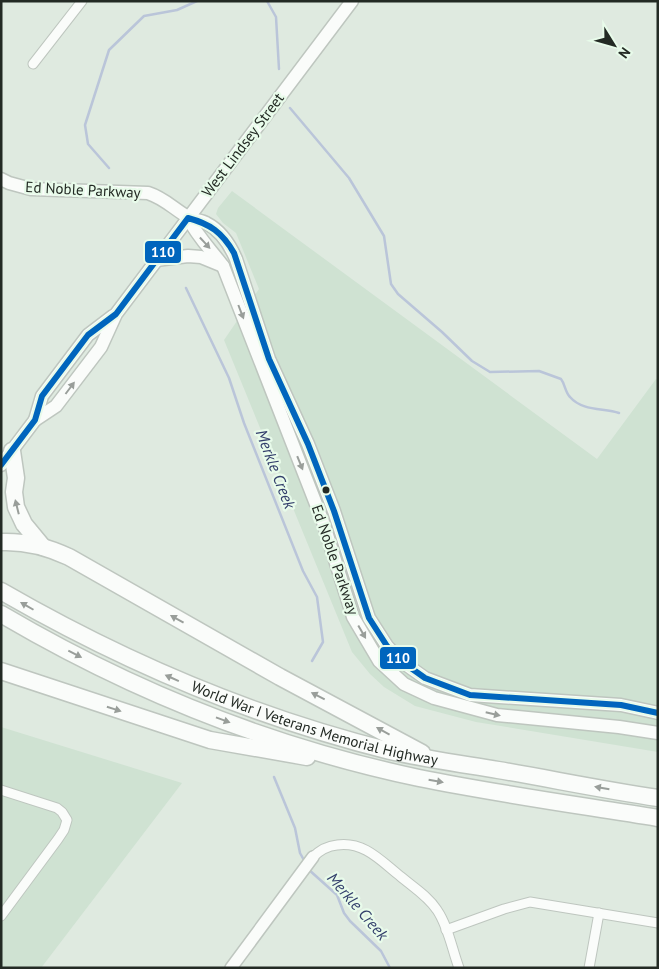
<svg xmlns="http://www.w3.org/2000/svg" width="659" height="969" viewBox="0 0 659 969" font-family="'PT Sans',sans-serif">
  <rect width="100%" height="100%" fill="#dfeae0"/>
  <g fill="#cfe2d2">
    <polygon points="232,191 597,459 656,379 658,380 658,752 476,722 415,706 384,687 370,674 352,652 224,340 259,289 236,233 223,223 216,214 218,208"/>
    <polygon points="1,727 182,783 41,968 1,968"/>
  </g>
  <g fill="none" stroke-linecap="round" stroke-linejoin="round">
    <g stroke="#bac5d9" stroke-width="2.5">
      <polyline points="267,1 276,17 279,69"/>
      <path d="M290 108 349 178 384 236 391 284 398 294 442 332 472 361 490 372 539 371 561 379C565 384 565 392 570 397 582 411 603 408 619 413"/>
      <polyline points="109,168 88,144 85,125 109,50 144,16 177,10 197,1"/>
      <polyline points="186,288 229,378 244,423 303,571 317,597 323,642 312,661"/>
      <polyline points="274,777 295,828 300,853 305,862"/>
      <polyline points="308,869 337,895 344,913 350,921 381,951 390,968"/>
    </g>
    <defs>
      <g id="minor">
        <polyline points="33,64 82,1"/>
        <polyline points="1,790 57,808 62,812 67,820 64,830 58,839 1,916"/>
        <path d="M313 857C320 850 327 846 337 845 364 841 381 861 400 876 413 887 428 896 437 910 448 926 452 949 459 968"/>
        <polyline points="446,930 504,909 530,902 658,923"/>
        <polyline points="589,968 599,913"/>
      </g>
      <polyline id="tertiary" points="231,968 313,857"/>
      <g id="secondary">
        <path d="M1 179 9 183 31 189 148 193C164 198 174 209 188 217 193 220 201 220 206 223 220 230 230 245 236 259L269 359 308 444 334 511 369 618 387 646 401 661 425 678 470 695 621 705 658 713"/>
        <path d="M188 218C197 236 211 250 223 266L323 522 353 617 379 661 404 684 434 698 497 715 619 727 658 733"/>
        <polyline points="156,260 188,256 201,257 223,266"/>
        <polyline points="35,420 42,396 88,335 113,316"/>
        <polyline points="1,465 35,420 56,406 101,347 116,314 352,1"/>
      </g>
      <g id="motorway">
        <polyline points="12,451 16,478 14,492 16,507 24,524 43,547"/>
        <path d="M1 542C25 541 48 547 69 557L280 677 422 753"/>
        <path id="s1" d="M1 591C124 662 253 717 390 751 426 759 462 764 498 770 551 779 604 790 658 798"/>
        <path d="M1 614C130 690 272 747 419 778 498 794 578 805 658 818"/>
        <polyline points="1,671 210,740 307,757"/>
      </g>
    </defs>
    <use href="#minor" stroke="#bec6bf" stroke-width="11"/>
    <use href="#tertiary" stroke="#bec6bf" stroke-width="14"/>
    <use href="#secondary" stroke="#bec6bf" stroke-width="15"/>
    <use href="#motorway" stroke="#bec6bf" stroke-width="19"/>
    <use href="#minor" stroke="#fafcfa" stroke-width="9"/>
    <use href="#tertiary" stroke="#fafcfa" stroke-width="11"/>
    <use href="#secondary" stroke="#fafcfa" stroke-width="12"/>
    <use href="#motorway" stroke="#fafcfa" stroke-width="16"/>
    <defs>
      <path id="bus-1" d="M1 465 35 420 42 396 88 335 116 314 188 218C210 224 222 232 234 253L269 359 308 444 334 511 369 618 387 646 401 661 425 678 470 695 621 705 658 713"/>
    </defs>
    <use href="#bus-1" stroke="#e8fbea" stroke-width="10"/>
    <use href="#bus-1" stroke="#0065bd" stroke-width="6"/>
  </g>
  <defs><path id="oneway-solid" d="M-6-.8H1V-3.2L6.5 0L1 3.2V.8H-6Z" transform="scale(1.25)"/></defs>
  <g fill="#999e9a">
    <use href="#oneway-solid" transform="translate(205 243) rotate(47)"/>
    <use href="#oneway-solid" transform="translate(241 312) rotate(69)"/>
    <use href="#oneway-solid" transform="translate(70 388) rotate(-53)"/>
    <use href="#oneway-solid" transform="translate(300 463) rotate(68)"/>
    <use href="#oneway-solid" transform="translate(17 507) rotate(-104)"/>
    <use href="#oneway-solid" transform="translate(27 606) rotate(-150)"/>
    <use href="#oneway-solid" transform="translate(177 619) rotate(-151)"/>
    <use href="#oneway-solid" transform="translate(362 632) rotate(60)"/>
    <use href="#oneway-solid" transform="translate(75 654) rotate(27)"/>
    <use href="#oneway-solid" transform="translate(172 678) rotate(-156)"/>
    <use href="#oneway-solid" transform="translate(318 696) rotate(-153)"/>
    <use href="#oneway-solid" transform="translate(114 709) rotate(18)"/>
    <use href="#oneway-solid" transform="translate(493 714) rotate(13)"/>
    <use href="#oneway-solid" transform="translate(223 720) rotate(20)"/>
    <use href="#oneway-solid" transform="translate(383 731) rotate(-151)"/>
    <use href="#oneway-solid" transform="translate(436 781) rotate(10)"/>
    <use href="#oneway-solid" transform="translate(602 788) rotate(-170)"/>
  </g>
  <circle fill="#232a24" stroke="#e8fbea" stroke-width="2" cx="326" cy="490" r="4.5"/>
  <g text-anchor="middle" stroke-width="4.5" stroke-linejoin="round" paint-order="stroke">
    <g font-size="15" fill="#232a24" stroke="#e8fbea">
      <text transform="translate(243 145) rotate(-53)" y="5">West Lindsey Street</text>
      <text transform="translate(83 190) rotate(3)" y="5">Ed Noble Parkway</text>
      <text transform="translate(335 560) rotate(71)" y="5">Ed Noble Parkway</text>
      <text dy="5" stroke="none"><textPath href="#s1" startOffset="342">World War I Veterans Memorial Highway</textPath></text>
    </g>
    <g font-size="16" font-style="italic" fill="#323e6b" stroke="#e8fbea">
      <text transform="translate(276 469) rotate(69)" y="6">Merkle Creek</text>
      <text transform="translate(358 906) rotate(49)" y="6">Merkle Creek</text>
    </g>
  </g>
  <g stroke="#e8fbea" stroke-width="2">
    <rect x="144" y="240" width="38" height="24" rx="5" fill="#0065bd"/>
    <rect x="379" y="646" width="38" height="24" rx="5" fill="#0065bd"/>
  </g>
  <g font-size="14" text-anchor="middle" font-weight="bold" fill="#fff">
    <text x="163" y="257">110</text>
    <text x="398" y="663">110</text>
  </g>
  <rect width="659" height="969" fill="none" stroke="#232a24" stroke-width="5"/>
  <g transform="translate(614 45) rotate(127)" stroke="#e8fbea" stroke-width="4" paint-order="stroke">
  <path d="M0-4L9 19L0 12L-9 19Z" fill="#232a24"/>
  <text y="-8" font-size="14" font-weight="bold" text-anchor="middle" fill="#232a24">N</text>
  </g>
</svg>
